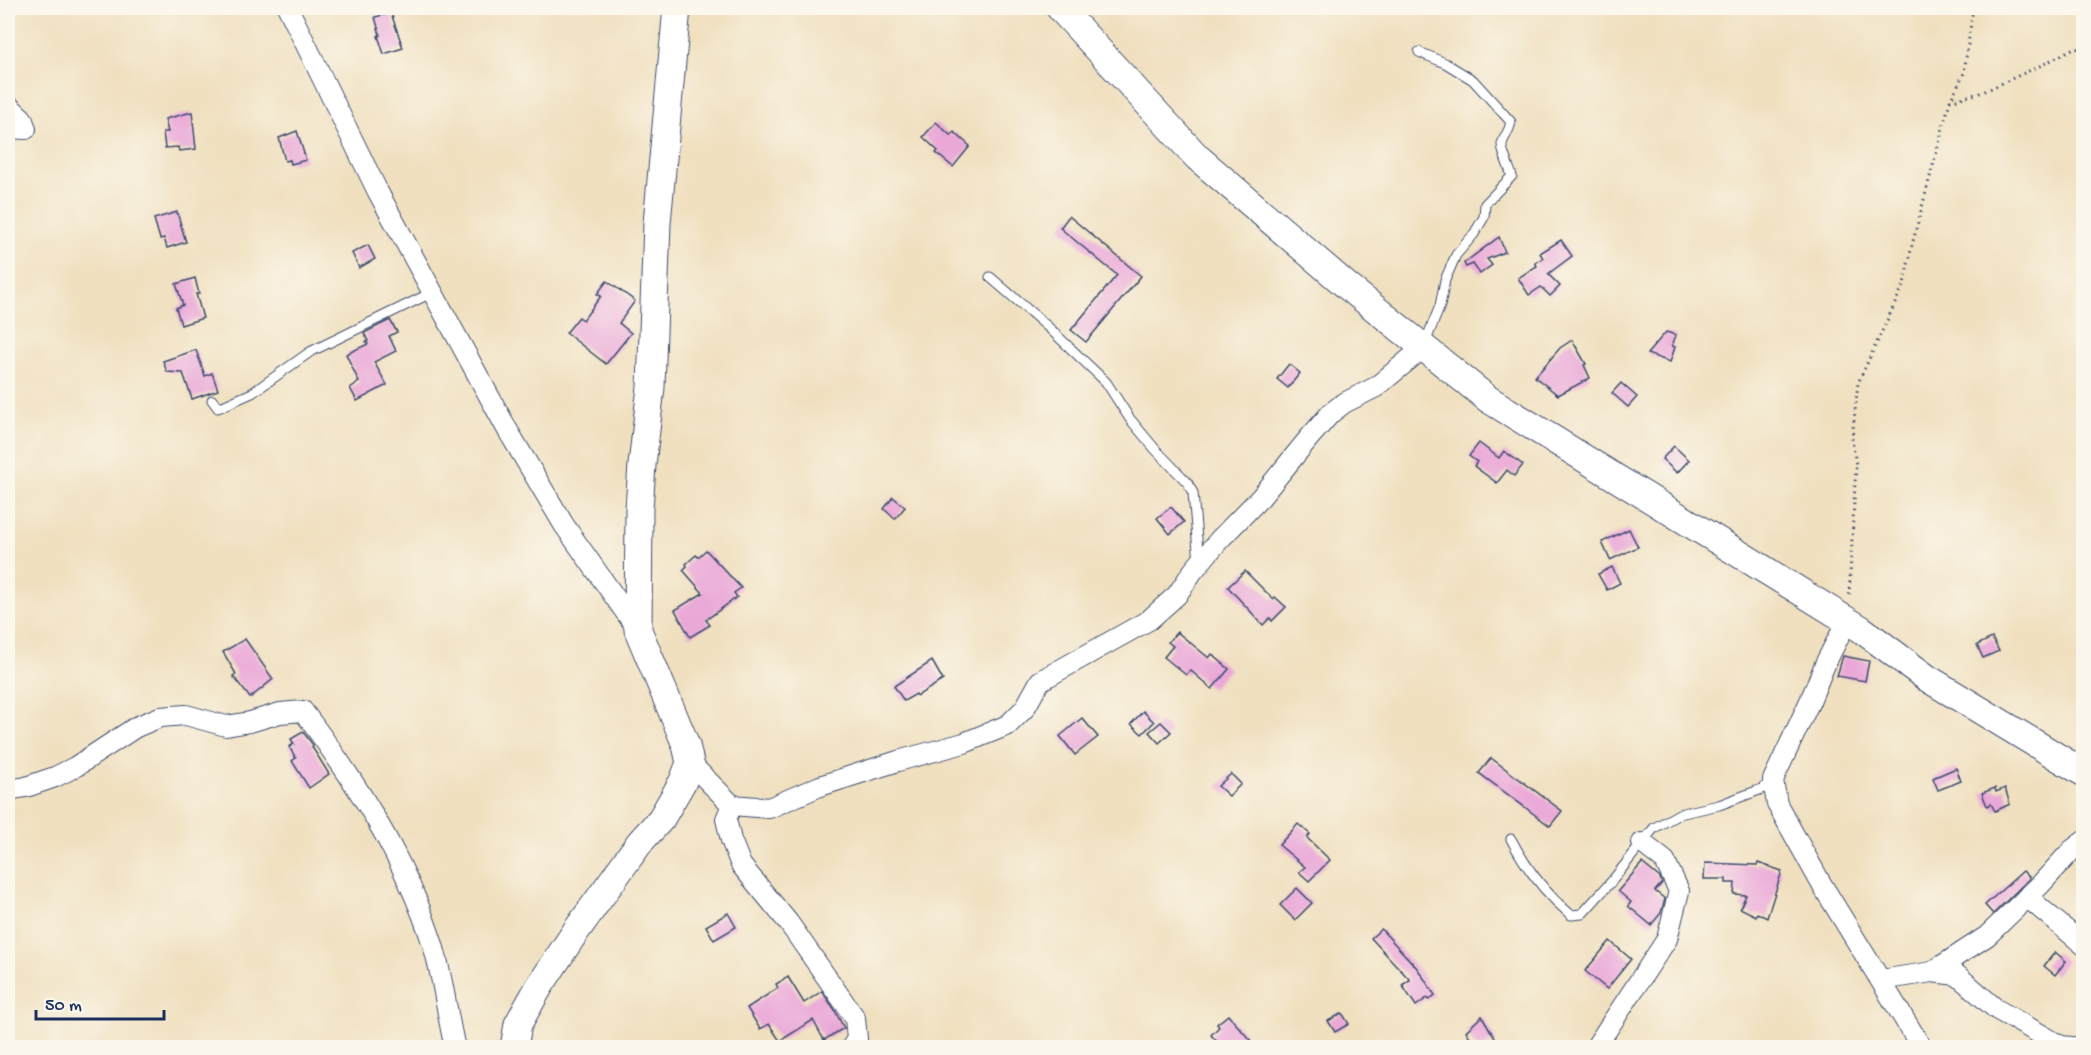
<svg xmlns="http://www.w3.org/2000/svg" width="2091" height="1055" viewBox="0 0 2091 1055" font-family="'Gochi Hand',sans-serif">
  <rect width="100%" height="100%" fill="#fbf7ec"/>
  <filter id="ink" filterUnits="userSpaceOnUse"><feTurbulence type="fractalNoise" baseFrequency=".0167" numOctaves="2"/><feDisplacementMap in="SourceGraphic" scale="12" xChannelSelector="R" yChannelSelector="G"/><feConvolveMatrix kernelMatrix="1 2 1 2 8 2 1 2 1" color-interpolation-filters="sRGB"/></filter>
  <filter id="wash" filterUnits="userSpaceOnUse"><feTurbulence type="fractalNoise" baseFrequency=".008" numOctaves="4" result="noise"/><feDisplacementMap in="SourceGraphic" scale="24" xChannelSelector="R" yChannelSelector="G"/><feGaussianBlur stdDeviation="1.35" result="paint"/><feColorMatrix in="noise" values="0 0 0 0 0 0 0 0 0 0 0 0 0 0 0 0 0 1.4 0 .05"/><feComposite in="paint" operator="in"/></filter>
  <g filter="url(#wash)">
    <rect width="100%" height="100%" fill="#f0e0c0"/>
    <g id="blocks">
      <g fill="#eaa8d8">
        <polygon points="391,13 403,48 384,54 378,36 380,35 375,17"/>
        <polygon points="192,112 196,149 179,151 178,147 165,148 163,132 168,132 165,119"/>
        <polygon points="936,122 951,136 954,132 970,146 953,167 936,153 938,151 923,137"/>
        <polygon points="297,131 306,160 291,164 290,160 285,161 279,138"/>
        <polygon points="177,212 186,242 167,248 164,238 160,239 154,219"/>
        <polygon points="1069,216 1141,276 1086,342 1071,330 1117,275 1060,228"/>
        <polygon points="1499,237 1505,252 1487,259 1492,265 1480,274 1473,264 1466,267 1464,263"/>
        <polygon points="1561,240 1572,256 1548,274 1560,286 1550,296 1541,287 1529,295 1518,278 1537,266 1535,263 1543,258 1540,253"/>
        <polygon points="368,245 375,259 359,268 352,253"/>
        <polygon points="195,278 199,294 196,294 203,318 181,325 176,308 183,305 176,284"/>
        <polygon points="607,281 635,301 619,323 631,333 606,364 566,333 579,317 583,320 601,296 597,294"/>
        <polygon points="390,320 397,332 389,336 396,351 374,362 387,385 357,401 350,388 359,382 346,354 368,344 366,342 368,341 364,333"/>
        <polygon points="1666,332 1676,335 1672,346 1675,347 1670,362 1647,354"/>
        <polygon points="1572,340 1586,364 1584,365 1590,378 1558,395 1535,377 1560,348"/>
        <polygon points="196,350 205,376 212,373 218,390 192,399 183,373 167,372 163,361"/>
        <polygon points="1289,364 1300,373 1288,388 1277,379"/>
        <polygon points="1621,383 1637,397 1628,407 1612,393"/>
        <polygon points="1479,443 1499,458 1504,451 1523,465 1514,476 1507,470 1497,483 1474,466 1477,462 1469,456"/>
        <polygon points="1674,446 1689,460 1677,473 1662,459"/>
        <polygon points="893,497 905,507 895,519 884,509"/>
        <polygon points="1171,507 1184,522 1170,534 1157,518"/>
        <polygon points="1629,529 1638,547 1610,560 1602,542"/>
        <polygon points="706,550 741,588 734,593 737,597 706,620 710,625 690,637 675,610 703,593 683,570 687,566 686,564 696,555 698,557"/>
        <polygon points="1612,567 1620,583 1607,590 1598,574"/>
        <polygon points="1245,571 1273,599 1275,597 1286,607 1272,621 1270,618 1263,625 1228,587"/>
        <polygon points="1177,632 1209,658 1212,654 1229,669 1212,689 1190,670 1186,675 1164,657 1173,646 1168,642"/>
        <polygon points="1992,638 1999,651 1983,658 1977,645"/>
        <polygon points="245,639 273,679 250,698 233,676 236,674 223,652"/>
        <polygon points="1843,656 1869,661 1865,681 1837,676"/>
        <polygon points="932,661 943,680 917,696 916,694 904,701 894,686"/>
        <polygon points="1143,711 1154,722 1142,734 1131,724"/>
        <polygon points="1082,718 1098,737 1075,755 1060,736"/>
        <polygon points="1161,722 1171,732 1159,743 1149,732"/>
        <polygon points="303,732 313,745 312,747 329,774 309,788 292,761 296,758 289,747 294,744 291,739"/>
        <polygon points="1491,758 1562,811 1550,826 1479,773"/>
        <polygon points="1956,768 1961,781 1938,790 1933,778"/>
        <polygon points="1231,774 1241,784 1229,796 1218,786"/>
        <polygon points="1995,788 1996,792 2005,788 2010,804 1995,811 1991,804 1987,806 1982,793"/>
        <polygon points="1298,824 1310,834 1307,838 1330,860 1309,881 1299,872 1305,867 1279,845"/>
        <polygon points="1642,863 1660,878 1662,883 1655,891 1665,899 1661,913 1651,925 1628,906 1631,902 1618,891"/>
        <polygon points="1705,863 1757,865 1758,863 1782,871 1767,918 1757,913 1756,916 1740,908 1746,895 1734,894 1735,883 1726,883 1726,879 1704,879"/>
        <polygon points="2023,871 2030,878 1993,914 1985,905"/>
        <polygon points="1297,888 1312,903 1295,920 1280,905"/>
        <polygon points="728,913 736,927 714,940 706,926"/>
        <polygon points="1381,929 1417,968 1435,995 1429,1000 1427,998 1416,1006 1402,985 1410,980 1371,938"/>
        <polygon points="1610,941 1631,959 1607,989 1585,971"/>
        <polygon points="2055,952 2066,961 2055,975 2044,966"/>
        <polygon points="788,977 804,1003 822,991 834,1009 844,1028 824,1040 813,1020 780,1041 769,1024 760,1029 747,1008 778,988 776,984"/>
        <polygon points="1342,1013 1349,1024 1335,1032 1328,1021"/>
        <polygon points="1228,1015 1251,1041 1245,1047 1222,1047 1211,1035 1219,1027 1217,1024"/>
        <polygon points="1482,1016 1496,1040 1483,1047 1476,1047 1466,1031"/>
      </g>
    </g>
  </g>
  <g filter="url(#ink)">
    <use href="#blocks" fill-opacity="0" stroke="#3b4a6d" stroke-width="1.5"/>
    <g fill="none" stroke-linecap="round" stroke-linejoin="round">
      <defs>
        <g id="lane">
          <path d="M1419 52 1445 63 1473 80 1511 122C1509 133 1504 136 1502 144 1501 150 1510 169 1512 176L1485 204 1484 217 1474 234 1456 255 1445 280 1440 306 1425 343"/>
          <polyline points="990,277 1049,328 1106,382 1130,419 1155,449 1187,482 1193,493 1199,562"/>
          <polyline points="212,400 218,408 252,393 310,352 433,292"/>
          <path d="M1511 839C1526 868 1546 894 1571 915L1582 914 1612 881 1654 828 1679 814 1719 805 1762 789 1773 780"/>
        </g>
        <g id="street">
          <polyline points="288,8 378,192 507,429 564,525 638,630"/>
          <polyline points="8,105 22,118 26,129 8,128"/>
          <polyline points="1847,621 1826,662 1810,701 1773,780 1777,804 1822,885 1922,1048"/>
          <polyline points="690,763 732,805 769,808 820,786 898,761 964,743 1008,725 1025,708 1040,681 1149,620 1177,595 1193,571 1220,539 1261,497 1309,438 1331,413 1344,403 1376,387 1423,348"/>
          <path d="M8 790 26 787 55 777 75 767 136 727 160 717 186 715 226 726 250 722 280 713 303 711C357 783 405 858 433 945 443 977 447 1015 455 1048"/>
          <polyline points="732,805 726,819 731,840 741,865 788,922 855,1018 857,1039 851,1048"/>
          <polyline points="2027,897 2084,945"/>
          <polyline points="1932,972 1957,975 1996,1009 2061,1046 2082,1048"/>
          <polyline points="1881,980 1932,972 1987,936 2041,884 2072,850 2084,841"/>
          <polyline points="1595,1048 1667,939 1679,891 1665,861 1642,843"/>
        </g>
        <g id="secondary">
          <polyline points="1060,8 1197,157 1347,286 1488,399 1861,629 1927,678 2084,773"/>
          <polyline points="514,1048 518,1024 539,987 576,931 640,842 661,819 683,781 690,763 686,745 638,630 639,509 642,465 651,387 657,223 677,8"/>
        </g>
      </defs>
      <use href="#lane" stroke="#3b4a6d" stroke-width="11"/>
      <use href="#street" stroke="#3b4a6d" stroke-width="22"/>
      <use href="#secondary" stroke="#3b4a6d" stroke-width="29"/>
      <g stroke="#3b4a6d" stroke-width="3" stroke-dasharray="1.5 4.5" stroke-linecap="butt">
        <polyline points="1950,101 1983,92 2044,64 2074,48 2084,50"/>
        <polyline points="1849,595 1856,465 1852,439 1858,383 1904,284 1912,245 1950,101 1964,73 1973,8"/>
      </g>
      <use href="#lane" stroke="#fff" stroke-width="9"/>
      <use href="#street" stroke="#fff" stroke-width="20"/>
      <use href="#secondary" stroke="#fff" stroke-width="27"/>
    </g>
  </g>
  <rect width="2091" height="1055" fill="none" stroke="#fbf7ec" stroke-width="30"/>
  <path d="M36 1010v9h128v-9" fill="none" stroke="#1b2f5e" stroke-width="3"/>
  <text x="45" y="1010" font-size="18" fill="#1b2f5e" stroke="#fbf7ec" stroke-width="4.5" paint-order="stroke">50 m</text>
</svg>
